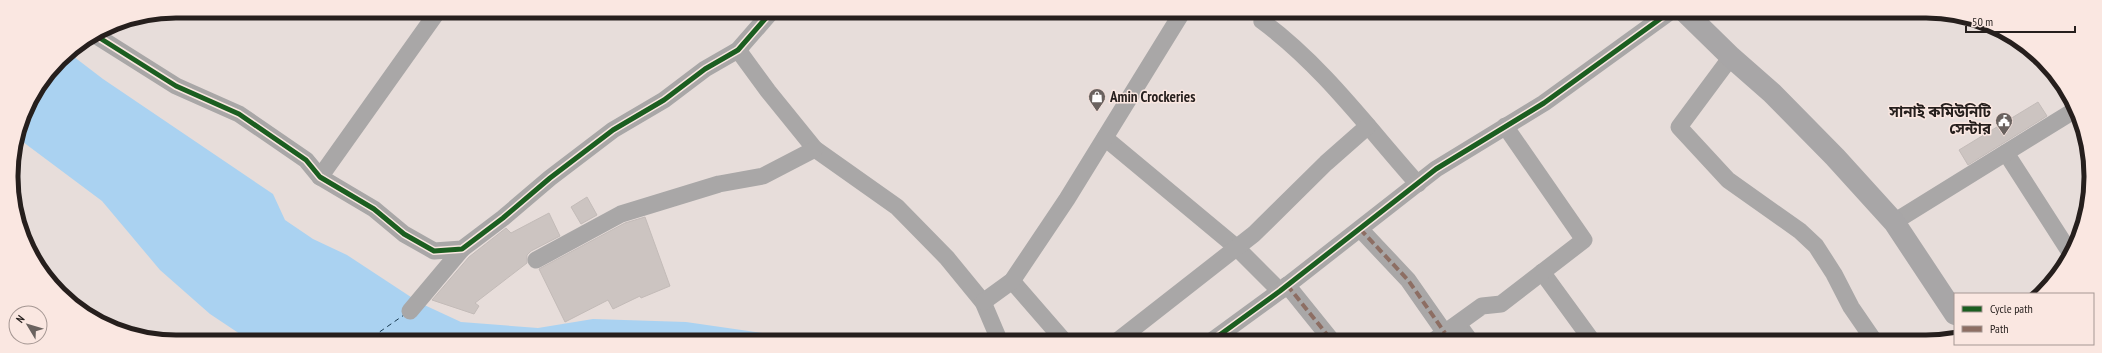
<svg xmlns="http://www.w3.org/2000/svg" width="2102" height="353" viewBox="0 0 2102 353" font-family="'PT Sans Narrow','Noto Sans Bengali',sans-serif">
  <rect width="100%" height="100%" fill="#e7ddda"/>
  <polygon fill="#aad2f1" points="69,53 103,79 273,194 285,220 313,239 347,255 420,303 461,322 538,328 593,319 686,322 803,339 807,342 252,342 210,314 160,270 102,201 19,139 28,104 60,59"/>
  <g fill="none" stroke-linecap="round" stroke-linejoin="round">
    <polyline stroke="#15374e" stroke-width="1" stroke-dasharray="5 4" stroke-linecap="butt" points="365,342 404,315"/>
  </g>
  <g fill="#ccc4c1" stroke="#c3bbb8">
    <polygon points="2038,102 2047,116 1968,165 1959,150"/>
    <polygon points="587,197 597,215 581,224 571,207"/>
    <polygon points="549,213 560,236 531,251 527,255 527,263 475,303 479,306 474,314 432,300 469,257 506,228 511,233"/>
    <polygon points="645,217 670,286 641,298 640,296 613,309 608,300 565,322 539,269 625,223"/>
  </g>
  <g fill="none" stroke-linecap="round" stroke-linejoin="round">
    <g stroke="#a9a7a7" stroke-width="17">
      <path d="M1266 11 1262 21C1323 66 1368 128 1418 184"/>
      <polyline points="95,35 176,86 239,114 306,160 320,177 374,209 404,234 434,251 462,249 503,218 550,178 613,130 664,100 705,69 738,50 772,11"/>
      <polyline points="738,50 768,91 815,149 897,207 947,258 983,302 1000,342"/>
      <polyline points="1731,57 1679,127 1728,180 1800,231 1816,246 1834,274 1851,307 1875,342"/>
      <polyline points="1105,138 1236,247 1280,291"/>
      <polyline points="2006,153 2071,254"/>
      <polyline points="320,177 438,11"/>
      <polyline points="1894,222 2075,110"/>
      <polyline points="1360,229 1408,280 1445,333"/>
      <polyline points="536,260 621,214 719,184 763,176 815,149"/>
      <polyline points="1542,272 1593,342"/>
      <polyline points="1012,281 1065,342"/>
      <polyline points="1287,285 1333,342"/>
      <polyline points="983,302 1012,281 1067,199 1183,11"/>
      <polyline points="410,311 462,249"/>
      <polyline points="1458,324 1471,342"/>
      <polyline points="1116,342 1254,234 1326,163 1368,126"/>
      <polyline points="1210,342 1280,291 1436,169 1544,103 1671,11"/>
      <polyline points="1432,342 1482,306 1501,304 1584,240 1505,126"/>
    </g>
    <polyline stroke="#a8a6a7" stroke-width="22" points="1684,11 1731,57 1772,93 1835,157 1894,222 1955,314"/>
    <g stroke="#8d6e63" stroke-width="4" stroke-dasharray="8 4" stroke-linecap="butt">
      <polyline points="1360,229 1408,280 1445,333"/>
      <polyline points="1287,285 1333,342"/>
    </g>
    <defs>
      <g id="cycleway">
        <polyline points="95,35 176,86 239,114 306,160 320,177 374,209 404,234 434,251 462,249 503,218 550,178 613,130 664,100 705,69 738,50 772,11"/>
        <polyline points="1210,342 1280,291 1436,169 1544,103 1671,11"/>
      </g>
    </defs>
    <use href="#cycleway" stroke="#fae7e1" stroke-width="8"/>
    <use href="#cycleway" stroke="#1b5e20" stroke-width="5"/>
  </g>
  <defs>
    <symbol id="shop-pin" viewBox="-11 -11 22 30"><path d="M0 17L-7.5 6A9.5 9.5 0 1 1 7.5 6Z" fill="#6a625f" stroke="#fae7e1"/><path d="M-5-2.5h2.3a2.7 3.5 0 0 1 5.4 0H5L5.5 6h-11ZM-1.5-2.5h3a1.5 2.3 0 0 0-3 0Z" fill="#fff"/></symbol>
    <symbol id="civic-pin" viewBox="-11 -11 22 30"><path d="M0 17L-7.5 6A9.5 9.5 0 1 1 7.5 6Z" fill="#6a625f" stroke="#fae7e1"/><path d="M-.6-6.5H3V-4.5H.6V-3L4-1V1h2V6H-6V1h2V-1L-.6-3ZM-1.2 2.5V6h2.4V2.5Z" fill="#fff"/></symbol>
  </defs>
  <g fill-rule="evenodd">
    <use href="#shop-pin" x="1087" y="87" width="20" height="27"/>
    <use href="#civic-pin" x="1994" y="111" width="20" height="27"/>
  </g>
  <g text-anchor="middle" stroke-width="3" stroke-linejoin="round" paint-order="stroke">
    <g font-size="15" font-weight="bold" fill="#261f1d" stroke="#fae7e1" text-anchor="start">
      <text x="1110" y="102">Amin Crockeries</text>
      <text x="1991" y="117" text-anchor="end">সানাই কমিউনিটি<tspan x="1991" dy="17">সেন্টার</tspan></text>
    </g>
  </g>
  <path d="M0 0H2102V353H0ZM176 18H1926A158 158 0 0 1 2084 176V177A158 158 0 0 1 1926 335H176A158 158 0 0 1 18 177V176A158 158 0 0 1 176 18Z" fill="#fae7e1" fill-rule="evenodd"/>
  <path fill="none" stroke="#261f1d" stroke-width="5" d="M176 18H1926A158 158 0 0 1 2084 176V177A158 158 0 0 1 1926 335H176A158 158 0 0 1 18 177V176A158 158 0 0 1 176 18Z"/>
  <rect x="1954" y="293" width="140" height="52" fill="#fae7e1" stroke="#a59793"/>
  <rect x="1962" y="306" width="20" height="6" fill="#1b5e20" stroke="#a59793"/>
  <text x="1990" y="313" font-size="12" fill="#261f1d">Cycle path</text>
  <rect x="1962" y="326" width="20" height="6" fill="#8d6e63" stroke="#a59793"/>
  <text x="1990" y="333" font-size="12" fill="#261f1d">Path</text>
  <g transform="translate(28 325) rotate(308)"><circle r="19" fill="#fae7e1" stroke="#a59793"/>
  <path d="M0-3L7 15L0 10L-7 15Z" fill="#6a625f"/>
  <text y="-6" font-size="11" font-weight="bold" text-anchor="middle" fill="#261f1d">N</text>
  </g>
  <path d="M1966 26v6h109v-6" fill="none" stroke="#261f1d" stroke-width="2"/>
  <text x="1972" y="26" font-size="12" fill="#261f1d" stroke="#fae7e1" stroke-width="3" paint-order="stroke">50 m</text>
</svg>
